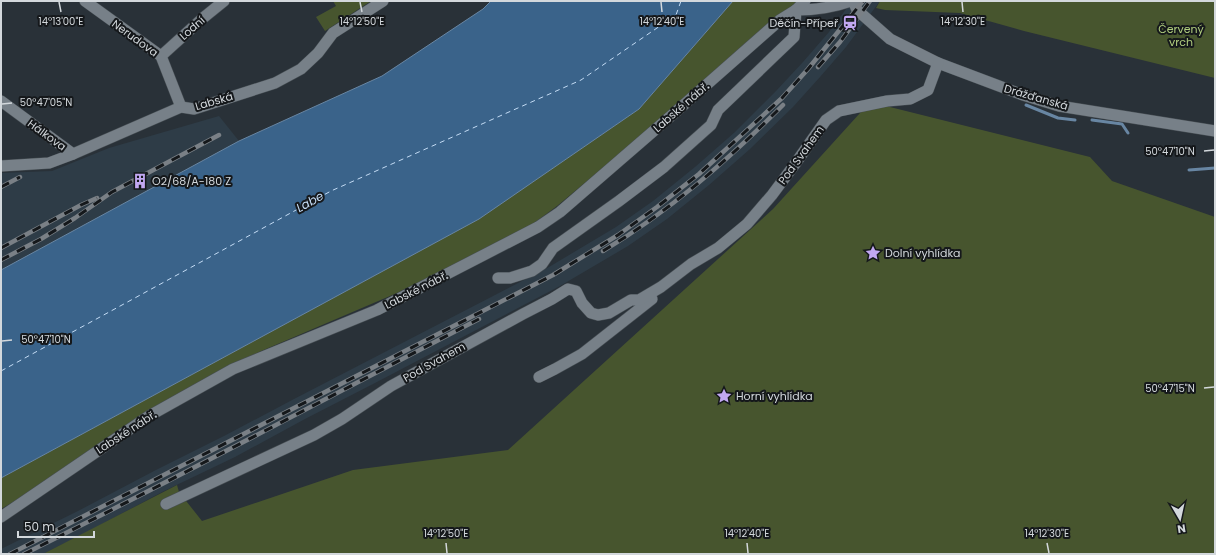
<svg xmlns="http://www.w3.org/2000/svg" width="1216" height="555" viewBox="0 0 1216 555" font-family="Poppins,sans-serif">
  <rect width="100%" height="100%" fill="#293138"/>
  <g fill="#2e3c47">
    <polygon points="852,1 880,1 846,47 820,77 793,107 750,149 709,185 667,219 628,246 560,286 375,383 305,419 235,457 164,491 89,531 43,554 1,554 1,549 78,511 154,471 224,436 294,399 549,267 616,227 653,201 695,167 735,132 776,91 803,62 829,32"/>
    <polygon points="219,116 239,141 1,270 1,173 52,171 109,148"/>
  </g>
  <g fill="#47552e">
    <polygon points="333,1 371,1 325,31 316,17 336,6"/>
    <polygon points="733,1 798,1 663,118 557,206 530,226 397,293 259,352 137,418 32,491 1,509 1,478 478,219 639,109"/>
    <polygon points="880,1 1215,1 1215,78 1024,31 960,13 885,10 876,8"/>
    <polygon points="870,102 1090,157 1112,181 1215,217 1215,554 43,554 177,485 179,492 202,521 353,470 508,450 773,209"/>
  </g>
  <polygon fill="#3a638a" stroke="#6886a3" points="491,1 733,1 639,109 479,219 1,478 1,270 239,141 382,76 483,9"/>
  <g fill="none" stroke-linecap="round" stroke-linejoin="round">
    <g stroke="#6886a3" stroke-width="3">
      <polyline points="1026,105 1058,118 1075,120"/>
      <polyline points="1092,120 1122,124 1128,133"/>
      <polyline points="1189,170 1215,168"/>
    </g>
    <polyline stroke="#c4dcf5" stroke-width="1" stroke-dasharray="5 4" stroke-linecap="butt" points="1,371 331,191 581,80 676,15 681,1"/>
    <defs>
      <g id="minor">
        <polyline points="85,1 161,56 181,107"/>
        <polyline points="853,1 857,10 890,39 938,63 1023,95 1059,106 1215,131"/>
        <path d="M796 10C815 10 834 7 851 1"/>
        <polyline points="161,56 203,18 224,1"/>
        <polyline points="1,101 73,154"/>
        <polyline points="1,166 49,163 73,154 181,107 194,109 275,83 301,69 318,53 333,33 383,1"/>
        <polyline points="498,278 510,278 532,271 542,264 553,248 619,201 664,167 711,125 718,110 794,37 796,10"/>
        <polyline points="539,377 555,369 582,354 652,299"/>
        <polyline points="166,504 314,435 342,419 391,386 523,314 552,299 568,289 576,291 582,303 591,313 598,315 609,313 631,300 639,300 661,287 691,264 718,248 747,224 772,195 795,164 826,120 839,111 887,101 910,99 928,90 938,63"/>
        <polyline points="1,517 149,416 233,369 377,310 538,227 560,212 679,109 780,20 796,10 805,1"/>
      </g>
    </defs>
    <use href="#minor" stroke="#474e54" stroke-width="12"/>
    <use href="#minor" stroke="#778088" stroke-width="11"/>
    <defs>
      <g id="rail">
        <polyline points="818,67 840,42 870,1"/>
        <polyline points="1,187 20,177"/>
        <polyline points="1,248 81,205 97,198"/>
        <path d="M603 251C670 211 728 160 783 105"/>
        <polyline points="1,260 41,239 75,218 112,192 219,135"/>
        <polyline points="10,554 553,275 618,235 657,207 699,174 782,98 808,69 863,1"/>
        <path d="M24 554C177 478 327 398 479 319"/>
      </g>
    </defs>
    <use href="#rail" stroke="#7a8086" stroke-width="4.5"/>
    <use href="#rail" stroke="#15181b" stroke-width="3" stroke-dasharray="9" stroke-linecap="butt"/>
  </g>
  <path fill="none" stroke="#d3d8dc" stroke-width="1.5" d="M59 2 61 12M360 2 362 12M661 2 662 12M962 2 963 12M2 104 12 103M1204 151 1214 150M2 341 12 340M1204 388 1214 387M446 543 447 553M747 543 748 553M1047 543 1049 553"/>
  <defs>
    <symbol id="station-bare" viewBox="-9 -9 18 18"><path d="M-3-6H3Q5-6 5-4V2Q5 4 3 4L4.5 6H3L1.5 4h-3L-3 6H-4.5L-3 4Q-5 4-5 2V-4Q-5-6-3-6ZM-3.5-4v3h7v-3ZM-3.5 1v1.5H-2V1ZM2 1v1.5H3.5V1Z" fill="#c2a8f2" stroke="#15181b" stroke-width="2.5" paint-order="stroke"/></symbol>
    <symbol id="building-bare" viewBox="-9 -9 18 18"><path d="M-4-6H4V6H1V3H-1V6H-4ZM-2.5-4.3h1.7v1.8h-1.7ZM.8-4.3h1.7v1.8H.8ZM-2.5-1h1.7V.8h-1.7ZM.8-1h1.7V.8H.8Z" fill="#c2a8f2" stroke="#15181b" stroke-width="2.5" paint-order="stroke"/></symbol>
    <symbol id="sight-bare" viewBox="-9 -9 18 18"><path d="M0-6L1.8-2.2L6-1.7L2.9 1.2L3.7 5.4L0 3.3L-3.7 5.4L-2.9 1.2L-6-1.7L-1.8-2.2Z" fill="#c2a8f2" stroke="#15181b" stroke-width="2.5" paint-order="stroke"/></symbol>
  </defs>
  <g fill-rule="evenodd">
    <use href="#station-bare" x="839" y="12" width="22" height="22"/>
    <use href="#building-bare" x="129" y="170" width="22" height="22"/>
    <use href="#sight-bare" x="862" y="242" width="22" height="22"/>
    <use href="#sight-bare" x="713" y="385" width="22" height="22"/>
  </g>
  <g text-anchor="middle" stroke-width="4" stroke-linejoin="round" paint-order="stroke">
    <g font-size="11" fill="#d3d8dc" stroke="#15181b" text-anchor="start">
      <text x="838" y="27" text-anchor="end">Děčín-Přípeř</text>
      <text x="152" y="185">O2/68/A-180 Z</text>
      <text x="885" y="257">Dolní vyhlídka</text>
      <text x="736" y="400">Horní vyhlídka</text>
    </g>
    <g font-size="11" fill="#d3d8dc" stroke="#15181b">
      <text transform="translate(192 28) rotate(-41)" y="4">Lodní</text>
      <text transform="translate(135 38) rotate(36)" y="4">Nerudova</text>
      <text transform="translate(1036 97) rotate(16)" y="4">Drážďanská</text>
      <text transform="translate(214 101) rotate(-16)" y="4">Labská</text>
      <text transform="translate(681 107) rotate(-41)" y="4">Labské nábř.</text>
      <text transform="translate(47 135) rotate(36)" y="4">Hálkova</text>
      <text transform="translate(801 155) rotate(-54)" y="4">Pod Svahem</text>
      <text transform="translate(416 290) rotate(-27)" y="4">Labské nábř.</text>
      <text transform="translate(434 362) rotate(-29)" y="4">Pod Svahem</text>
      <text transform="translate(126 432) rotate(-33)" y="4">Labské nábř.</text>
    </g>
    <g font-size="11" fill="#b0cd7e" stroke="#15181b">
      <text x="1181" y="33">Červený<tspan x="1181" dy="13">vrch</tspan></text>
    </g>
    <g font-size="12" font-style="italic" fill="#c4dcf5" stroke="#15181b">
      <text transform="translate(310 202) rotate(-29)" y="4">Labe</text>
    </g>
  </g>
  <g font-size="10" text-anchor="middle" fill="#d3d8dc" stroke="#15181b" stroke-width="4" stroke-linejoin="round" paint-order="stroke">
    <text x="61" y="25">14°13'00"E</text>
    <text x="362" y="25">14°12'50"E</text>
    <text x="662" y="25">14°12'40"E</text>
    <text x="963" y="25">14°12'30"E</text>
    <text x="46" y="106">50°47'05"N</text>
    <text x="1170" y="155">50°47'10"N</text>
    <text x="46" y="343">50°47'10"N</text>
    <text x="1170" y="392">50°47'15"N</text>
    <text x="446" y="537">14°12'50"E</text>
    <text x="747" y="537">14°12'40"E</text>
    <text x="1047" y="537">14°12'30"E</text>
  </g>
  <rect width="1216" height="555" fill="none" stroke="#d3d8dc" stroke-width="4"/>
  <g transform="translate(1180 519) rotate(171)" stroke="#15181b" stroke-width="3" paint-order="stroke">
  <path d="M0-3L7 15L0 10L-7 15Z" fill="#d3d8dc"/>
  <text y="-6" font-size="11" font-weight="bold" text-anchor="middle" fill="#d3d8dc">N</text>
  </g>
  <path d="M18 531v6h76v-6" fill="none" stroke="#d3d8dc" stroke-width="2"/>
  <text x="24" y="531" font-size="12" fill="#d3d8dc" stroke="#15181b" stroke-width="3" paint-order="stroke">50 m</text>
</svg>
